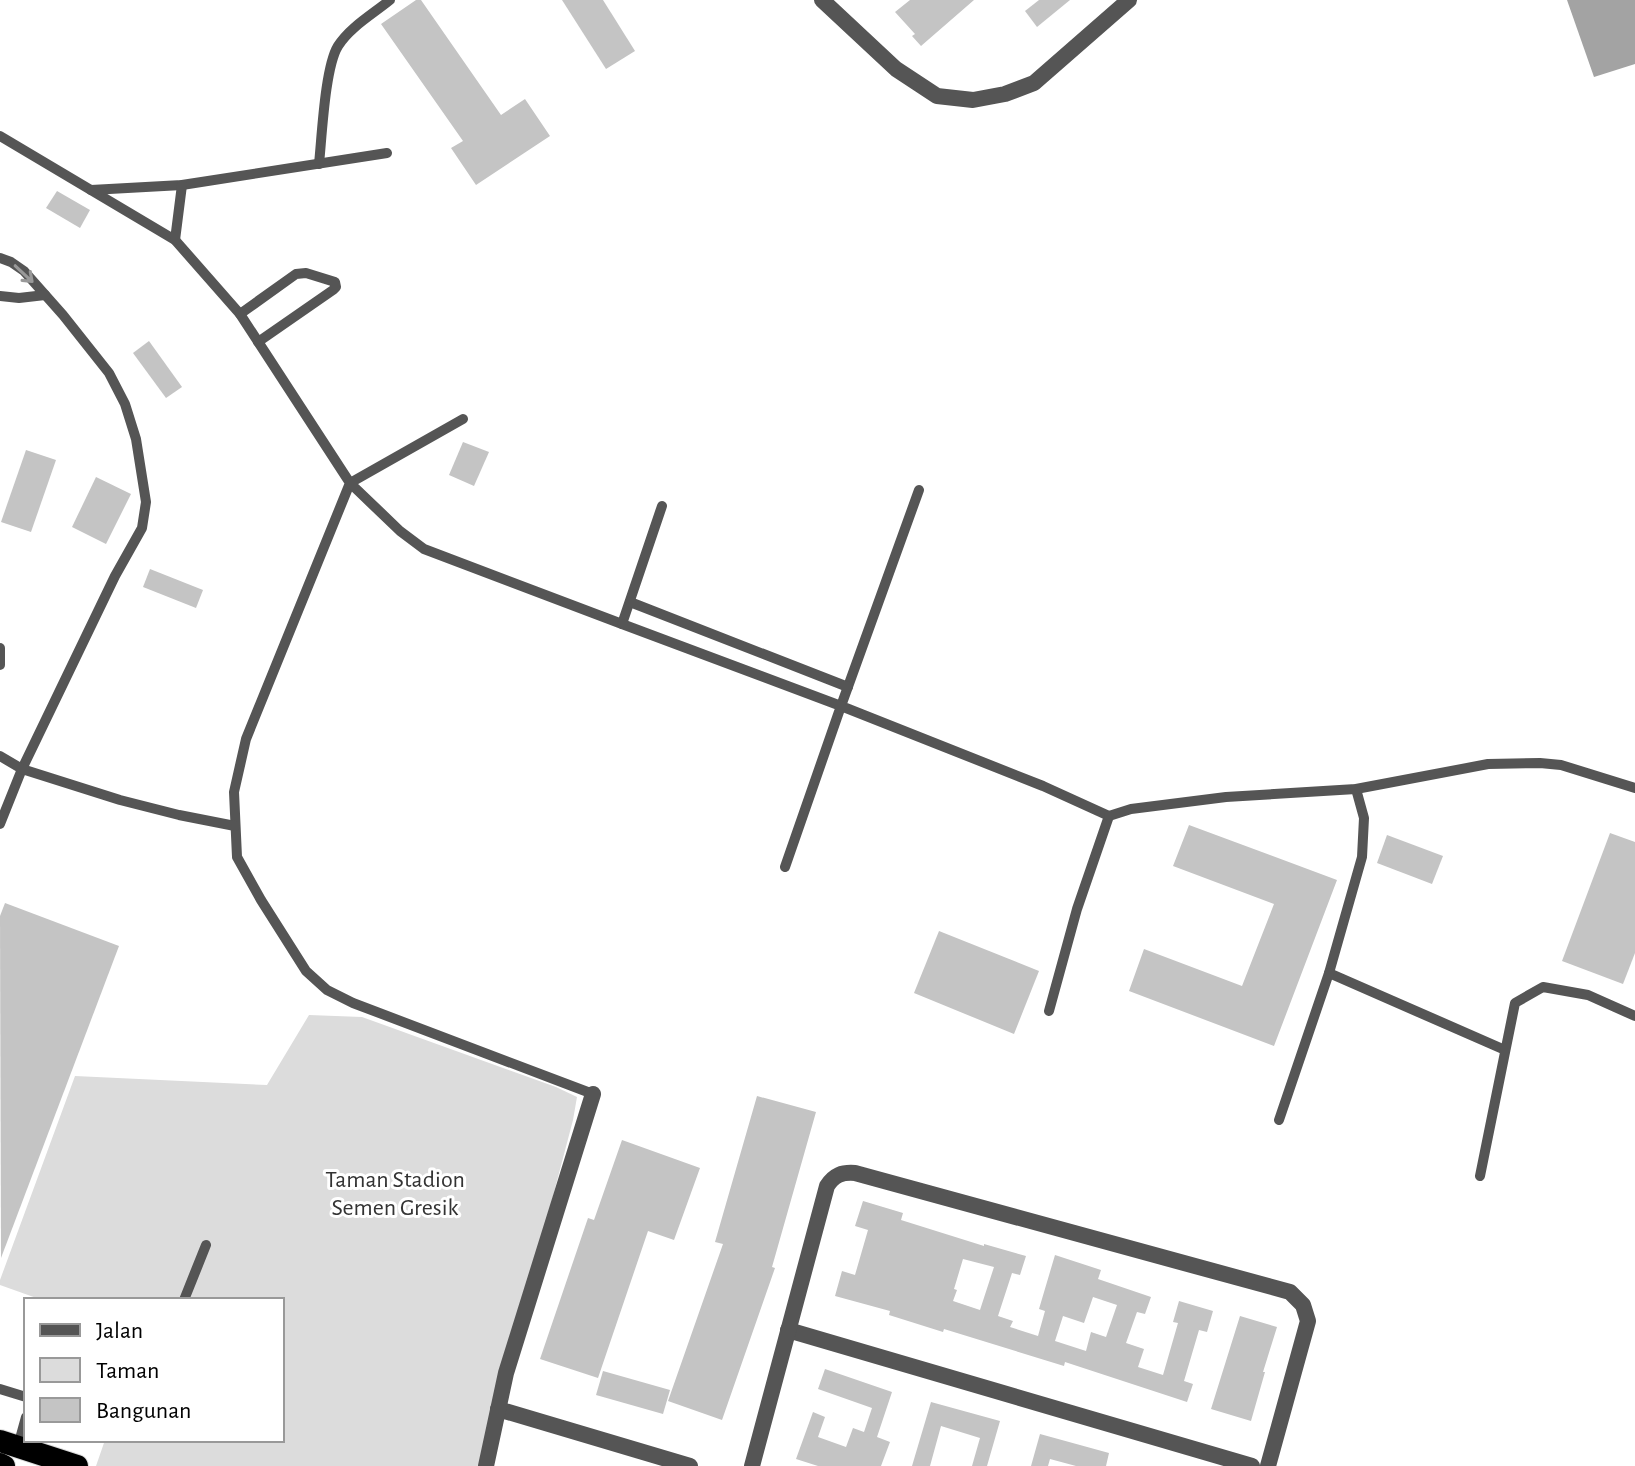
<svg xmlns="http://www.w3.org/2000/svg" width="1635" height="1466" viewBox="0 0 1635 1466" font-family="'Alegreya Sans',sans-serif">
  <rect width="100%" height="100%" fill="#fff"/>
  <polygon fill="#dcdcdc" points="309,1015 362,1017 556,1087 577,1097 573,1120 482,1466 96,1466 105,1440 282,1440 282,1300 42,1300 0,1285 0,1280 75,1076 267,1085"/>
  <polygon fill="#a3a3a3" points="1567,0 1635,0 1635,64 1594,77"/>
  <g fill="#c4c4c4" fill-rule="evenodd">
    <polygon points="416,0 421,0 501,115 525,99 550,136 476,185 451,148 463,141 381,24"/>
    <polygon points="562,0 603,0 635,51 606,69"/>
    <polygon points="910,0 974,0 921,46 912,36 915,34 895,12"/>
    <polygon points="1039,0 1070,0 1037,27 1025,11"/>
    <polygon points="57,191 90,210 80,228 46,208"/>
    <polygon points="149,341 182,387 166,398 133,353"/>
    <polygon points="463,442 489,452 474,486 449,475"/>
    <polygon points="26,450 56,460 31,532 1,522"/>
    <polygon points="96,477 131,494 106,544 72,527"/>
    <polygon points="150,569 203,590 196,608 143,587"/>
    <polygon points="1189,825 1337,880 1274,1046 1129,991 1144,949 1242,986 1274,904 1173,866"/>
    <polygon points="1610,833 1635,842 1635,953 1623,984 1562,961"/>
    <polygon points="1387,835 1443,856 1432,884 1377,863"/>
    <polygon points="5,903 119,946 1,1258 0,916"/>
    <polygon points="939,931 1039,971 1014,1034 914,993"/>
    <polygon points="757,1096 816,1112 772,1267 775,1268 722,1420 668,1401 723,1244 715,1242"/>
    <polygon points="622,1140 700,1168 674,1240 648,1231 598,1378 540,1359 588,1218 594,1220"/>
    <path d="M863 1201 903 1213 901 1220 984 1246V1244L1026 1256 1020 1275 1012 1273 998 1316 1013 1321 1010 1327 1038 1336 1045 1311 1039 1309 1055 1255 1101 1270 1098 1279 1151 1297 1145 1314 1137 1312 1126 1343 1144 1349 1138 1367 1163 1375 1178 1323 1173 1322 1179 1301 1213 1311 1207 1332 1199 1330 1184 1381 1193 1384 1187 1402 1065 1362 1064 1366 944 1329 943 1332 889 1315 890 1311 835 1296 842 1271 855 1275 868 1230 855 1226ZM963 1259 994 1267 980 1310 953 1301 957 1290 954 1289ZM1093 1297 1117 1305 1106 1337 1091 1332 1086 1351 1055 1341 1063 1316 1084 1323Z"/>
    <polygon points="1240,1316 1277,1327 1263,1372 1265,1372 1251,1421 1211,1409"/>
    <polygon points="825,1369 892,1392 877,1437 890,1442 881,1466 818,1466 796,1459 813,1412 825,1417 818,1437 846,1447 853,1428 864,1432 872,1408 818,1389"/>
    <polygon points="603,1371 670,1390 663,1414 596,1395"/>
    <polygon points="931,1402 1000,1421 987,1466 972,1466 980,1438 941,1426 930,1466 912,1466"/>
    <polygon points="1040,1434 1109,1453 1106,1466 1076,1466 1050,1459 1048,1466 1031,1466"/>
  </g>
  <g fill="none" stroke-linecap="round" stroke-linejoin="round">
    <defs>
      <g id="trunk">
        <polyline points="0,1441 77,1466"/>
        <polyline points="0,1464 4,1466"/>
      </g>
    </defs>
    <use href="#trunk" stroke="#dbdbdb" stroke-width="24"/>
    <g stroke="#555" stroke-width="10">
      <polyline points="0,136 175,240 240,314 350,483 246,739 234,792 237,857 261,900 306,971 327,990 353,1003 593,1094"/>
      <path d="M319 164C322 135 325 67 338 46 350 27 373 14 390 0"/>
      <polyline points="91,190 182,185 387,153"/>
      <polyline points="175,240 182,185"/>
      <polyline points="0,258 11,262 24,271 63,315 109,373 125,404 136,439 146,502 142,528 115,576 22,769 0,824"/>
      <polyline points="0,296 19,298 45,295"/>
      <polyline points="240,314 296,274 306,273 335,282 336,287 333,290 258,342"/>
      <polyline points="463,419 350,483 400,531 424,549 622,624 662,506"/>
      <polyline points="919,490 841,706 1043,786 1109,816 1077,909 1049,1011"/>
      <polyline points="630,602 848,687"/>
      <polyline points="622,624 841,706 785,867"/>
      <polyline points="0,648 0,665"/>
      <polyline points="0,756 22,769 120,800 179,815 235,826"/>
      <polyline points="1356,789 1364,818 1362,857 1329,973 1505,1050"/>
      <polyline points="1109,816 1131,809 1226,797 1356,789 1488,764 1540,763 1561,765 1635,788"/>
      <polyline points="1279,1120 1329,973"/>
      <polyline points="1480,1176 1515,1003 1543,987 1588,995 1635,1016"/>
      <polyline points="184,1300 206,1245"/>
      <polyline points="0,1389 26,1397"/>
      <polyline points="18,1446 26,1417"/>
    </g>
    <g stroke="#555" stroke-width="16">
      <polyline points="822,0 896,69 937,96 973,100 1005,94 1034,83 1129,0"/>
      <polyline points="788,1330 1252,1466"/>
      <polyline points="498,1409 690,1466"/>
      <polyline points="486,1466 506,1373 593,1094"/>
      <path d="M752 1466 827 1186C834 1175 842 1172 855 1173L1290 1292 1303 1305 1308 1321 1268 1466"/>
    </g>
    <use href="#trunk" stroke="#000" stroke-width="22"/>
  </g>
  <defs><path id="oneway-shaft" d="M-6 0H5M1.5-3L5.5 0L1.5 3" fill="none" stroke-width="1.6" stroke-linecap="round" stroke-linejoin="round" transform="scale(2)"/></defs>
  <use stroke="#999" href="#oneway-shaft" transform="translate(24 274) rotate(43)"/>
  <g text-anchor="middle" stroke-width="6" stroke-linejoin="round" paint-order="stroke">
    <g font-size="24" fill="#333" stroke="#fff">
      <text x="395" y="1187">Taman Stadion<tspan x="395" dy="28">Semen Gresik</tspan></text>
    </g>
  </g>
  <rect x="24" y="1298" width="260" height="144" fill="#ffffff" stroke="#999999" stroke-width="2"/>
  <rect x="40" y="1324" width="40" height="12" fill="#555555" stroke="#999999" stroke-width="2"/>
  <text x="96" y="1338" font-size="24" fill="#000000">Jalan</text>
  <rect x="40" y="1358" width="40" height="24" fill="#dcdcdc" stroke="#999999" stroke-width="2"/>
  <text x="96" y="1378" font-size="24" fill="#000000">Taman</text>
  <rect x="40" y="1398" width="40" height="24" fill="#c4c4c4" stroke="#999999" stroke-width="2"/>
  <text x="96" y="1418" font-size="24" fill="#000000">Bangunan</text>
</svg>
